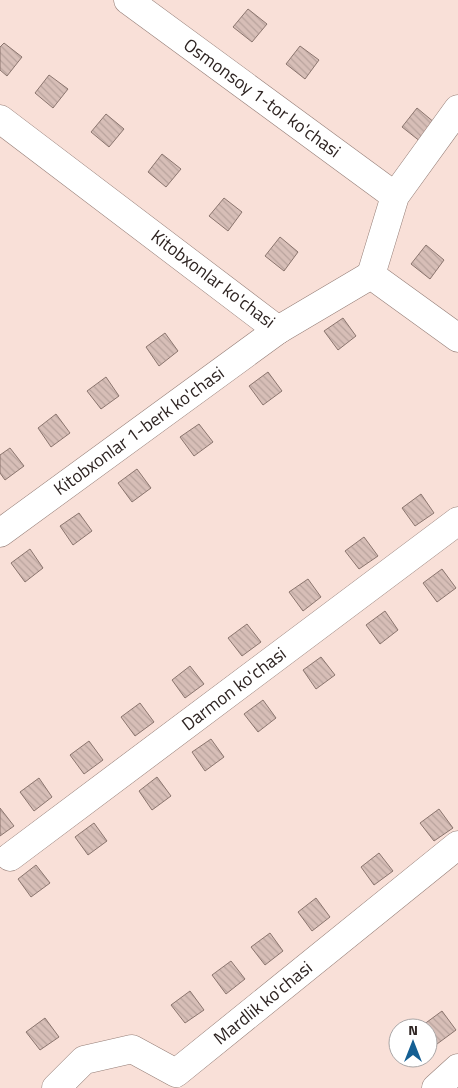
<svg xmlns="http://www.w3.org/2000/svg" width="458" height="1088" viewBox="0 0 458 1088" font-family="'Titillium Web',sans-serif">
  <defs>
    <pattern id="building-back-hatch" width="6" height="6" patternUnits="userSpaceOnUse" patternTransform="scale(1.25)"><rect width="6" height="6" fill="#d7beb7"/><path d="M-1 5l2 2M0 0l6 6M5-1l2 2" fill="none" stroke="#b9a39d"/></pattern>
  </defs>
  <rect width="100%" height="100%" fill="#f9e0d8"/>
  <g fill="url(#building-back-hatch)" stroke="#8b756e">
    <polygon points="248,9 267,24 252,42 233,27"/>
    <polygon points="4,43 22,57 7,76 0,70 0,47"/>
    <polygon points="300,46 319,60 305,79 286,64"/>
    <polygon points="49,75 68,89 53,108 35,93"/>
    <polygon points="417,108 435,123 421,142 402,127"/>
    <polygon points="106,114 124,129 109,147 91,132"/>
    <polygon points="162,154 181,169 166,187 148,172"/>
    <polygon points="224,198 242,212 228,231 209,216"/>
    <polygon points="280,237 298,252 284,271 265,256"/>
    <polygon points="426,245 444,260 430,279 411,264"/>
    <polygon points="343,318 356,336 338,350 324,331"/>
    <polygon points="165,333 178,351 159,366 146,347"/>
    <polygon points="268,372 282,391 263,405 249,386"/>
    <polygon points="106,377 119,396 101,409 87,391"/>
    <polygon points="56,414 70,433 51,447 38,428"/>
    <polygon points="199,424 213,442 194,456 180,437"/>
    <polygon points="10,448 24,466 5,480 0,473 0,455"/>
    <polygon points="137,469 151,488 132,502 118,483"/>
    <polygon points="421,494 434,513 415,526 402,508"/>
    <polygon points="79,513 92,531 73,545 60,526"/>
    <polygon points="364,537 378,556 359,569 345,551"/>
    <polygon points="30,549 43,568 25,582 11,563"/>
    <polygon points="442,569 456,588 437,602 423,583"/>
    <polygon points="308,579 321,597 303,611 289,592"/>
    <polygon points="385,611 398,630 380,644 366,625"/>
    <polygon points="247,624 261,642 242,656 228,638"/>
    <polygon points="321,657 335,675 316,689 303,670"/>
    <polygon points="190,666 204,684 185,698 172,680"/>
    <polygon points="263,700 276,718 258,732 244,714"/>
    <polygon points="140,703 154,722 135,736 121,717"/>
    <polygon points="211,739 224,757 205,771 192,752"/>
    <polygon points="89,741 103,760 84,774 70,755"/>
    <polygon points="157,777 171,796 152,810 139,791"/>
    <polygon points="39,778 52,797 34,811 20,792"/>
    <polygon points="0,808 14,826 0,836"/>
    <polygon points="439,809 453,828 434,841 420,823"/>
    <polygon points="94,823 107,841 88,855 75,837"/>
    <polygon points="379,853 393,871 374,885 361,867"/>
    <polygon points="36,865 50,883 31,897 18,879"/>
    <polygon points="316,898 330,917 312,931 298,912"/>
    <polygon points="270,933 283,951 265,965 251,947"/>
    <polygon points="231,961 245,979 226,994 212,975"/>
    <polygon points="190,991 204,1010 185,1023 171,1005"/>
    <polygon points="442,1011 456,1030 437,1044 428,1031 428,1028 425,1028 423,1025"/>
    <polygon points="45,1018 59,1037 40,1050 26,1032"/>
  </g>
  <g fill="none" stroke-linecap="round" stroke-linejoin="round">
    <defs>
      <g id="minor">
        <polyline points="128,0 395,196"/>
        <polyline points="0,119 278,330 371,275 458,338"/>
        <polyline points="371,275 395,196 458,109"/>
        <polyline points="0,533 278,330"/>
        <polyline points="10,857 458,521"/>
        <polyline points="56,1088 84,1060 132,1049 176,1073 458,845"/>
        <polyline points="436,1088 458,1068"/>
      </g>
    </defs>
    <use href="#minor" stroke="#957e77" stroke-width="29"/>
    <use href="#minor" stroke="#fff" stroke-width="28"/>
  </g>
  <g text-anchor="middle" stroke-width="4.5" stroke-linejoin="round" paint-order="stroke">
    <g font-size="18" fill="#2e2422" stroke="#fff">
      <text transform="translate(262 98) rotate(36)" y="6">Osmonsoy 1-tor ko'chasi</text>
      <text transform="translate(213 279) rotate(37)" y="6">Kitobxonlar ko'chasi</text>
      <text transform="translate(139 431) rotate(-36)" y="6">Kitobxonlar 1-berk ko'chasi</text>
      <text transform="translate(234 689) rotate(-37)" y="6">Darmon ko'chasi</text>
      <text transform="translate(263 1003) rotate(-39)" y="6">Mardlik ko'chasi</text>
    </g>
  </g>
  <g transform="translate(413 1043)"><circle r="24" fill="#ffffff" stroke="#aba7a7"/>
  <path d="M0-4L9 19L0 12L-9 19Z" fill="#155f93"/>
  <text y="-8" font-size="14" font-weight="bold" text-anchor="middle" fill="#2e2422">N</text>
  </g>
</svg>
